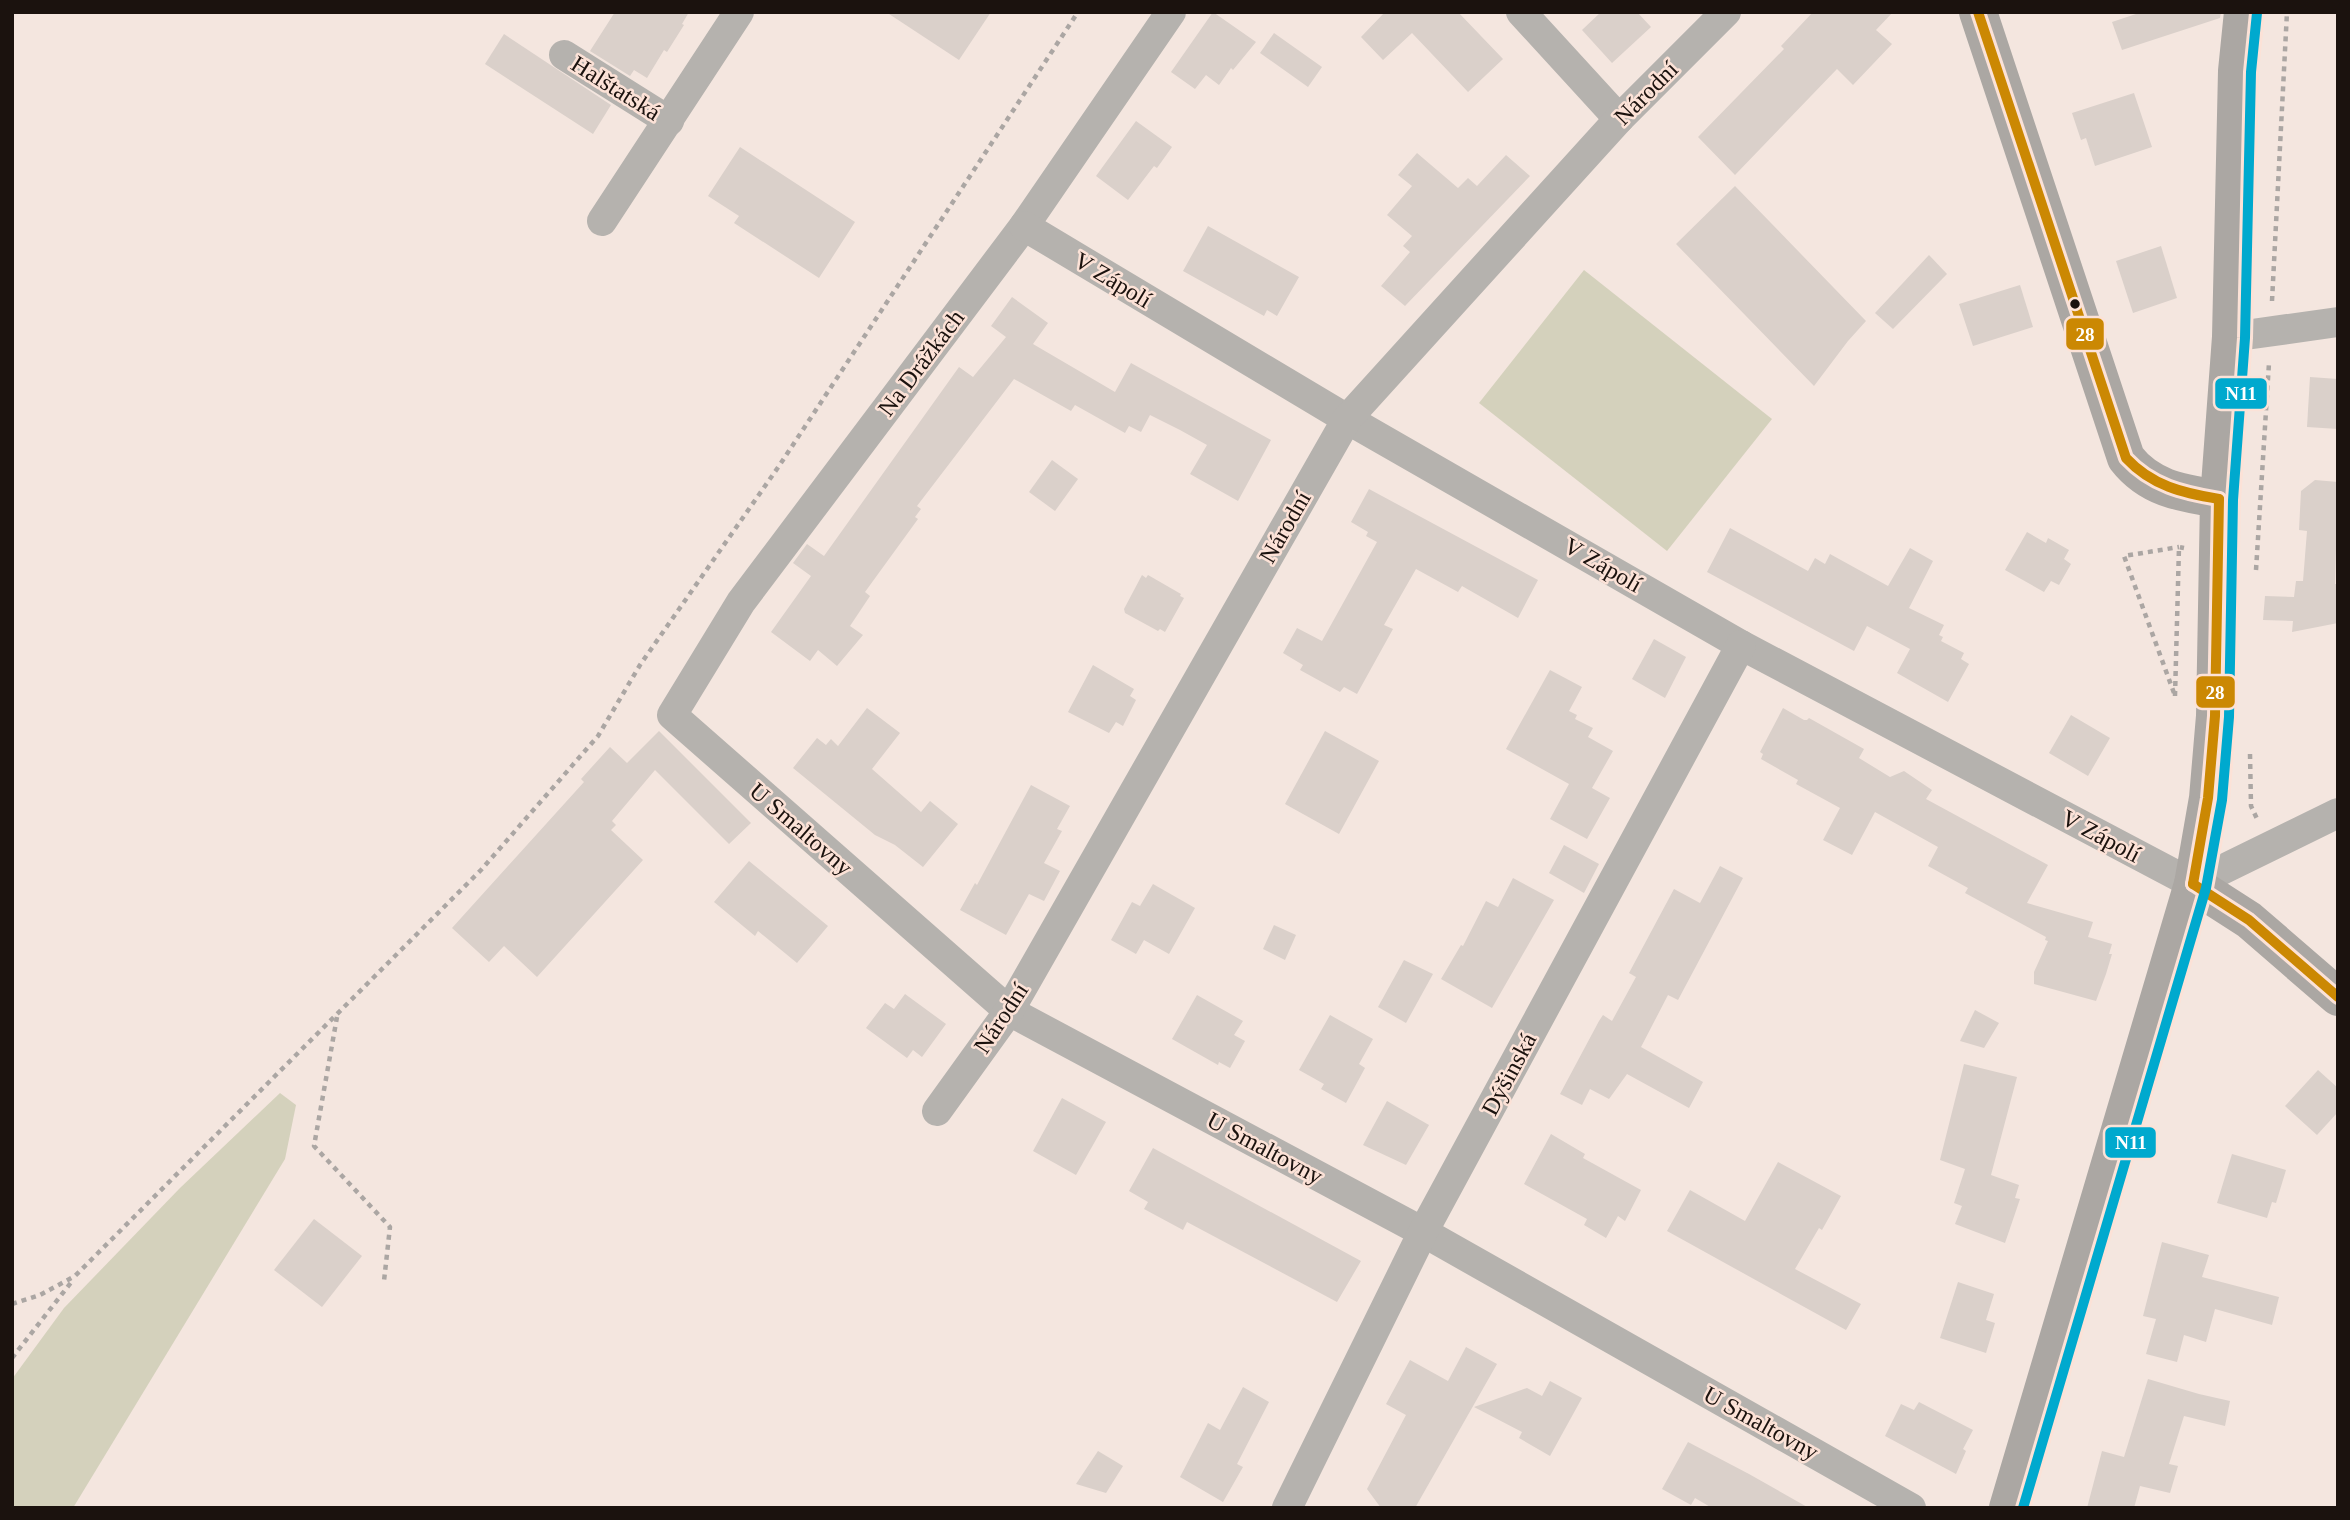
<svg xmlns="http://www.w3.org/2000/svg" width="2350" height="1520" viewBox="0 0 2350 1520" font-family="'Times New Roman',serif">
  <rect width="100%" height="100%" fill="#f4e6df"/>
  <g fill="#d4d1bc">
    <polygon points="1584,270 1772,419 1667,551 1479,403"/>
    <polygon points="280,1093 296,1105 285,1159 73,1508 12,1508 12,1379 64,1308 180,1188"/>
  </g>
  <g fill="#dad0ca">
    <polygon points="615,12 689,12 682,24 684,25 667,52 664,50 647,78 634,70 630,76 590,51"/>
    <polygon points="886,12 991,12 959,60"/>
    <polygon points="1213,12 1256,42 1233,70 1231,68 1219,85 1206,75 1195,89 1171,72"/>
    <polygon points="1385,12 1458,12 1503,59 1468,92 1412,33 1383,60 1361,37"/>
    <polygon points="1601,12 1637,12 1651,27 1612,63 1582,30"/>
    <polygon points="1813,12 1893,12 1876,30 1892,44 1853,85 1837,69 1735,175 1698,137 1784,49 1781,46"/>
    <polygon points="2142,12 2221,12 2220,18 2122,50 2112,22"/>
    <polygon points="1274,33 1322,67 1308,87 1260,53"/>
    <polygon points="504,34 611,105 593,134 485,64"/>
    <polygon points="2134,93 2152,147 2095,166 2086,138 2081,140 2072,113"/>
    <polygon points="1136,121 1172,147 1157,168 1154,166 1128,200 1096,176"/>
    <polygon points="740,147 855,222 819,278 734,223 739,216 708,196"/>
    <polygon points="1417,153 1458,188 1468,178 1477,186 1506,155 1530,176 1405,306 1381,286 1410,252 1403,246 1412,236 1387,215 1412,186 1398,175"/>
    <polygon points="1735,186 1866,321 1848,341 1814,386 1676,244"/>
    <polygon points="1208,226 1299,277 1277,316 1267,310 1264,316 1183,271"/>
    <polygon points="2161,246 2177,298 2133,313 2116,261"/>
    <polygon points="1929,255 1947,274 1893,329 1875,313"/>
    <polygon points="2020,285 2033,327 1973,346 1959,304"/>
    <polygon points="1012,297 1048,323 1033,344 1115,392 1131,363 1271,440 1238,501 1190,474 1207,445 1180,430 1150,415 1141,432 1129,426 1125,433 1075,405 1071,411 1014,379 917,506 921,509 915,517 918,519 865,592 870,596 850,626 863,635 837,666 818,650 810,661 771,632 811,576 793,563 807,544 824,556 959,367 973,377 1006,337 991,326"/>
    <polygon points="2310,377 2338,379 2338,429 2307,427"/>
    <polygon points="1052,460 1078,479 1055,511 1029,492"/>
    <polygon points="2315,480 2338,482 2335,584 2338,584 2338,623 2292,632 2293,621 2263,620 2265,596 2294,597 2296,581 2303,581 2307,531 2299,530 2301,491"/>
    <polygon points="1369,489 1538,580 1518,618 1462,586 1458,592 1416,569 1384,625 1393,629 1357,694 1344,687 1340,692 1300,670 1303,665 1283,653 1297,628 1322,641 1377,542 1366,536 1368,532 1351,522"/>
    <polygon points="1730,528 1808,571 1815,558 1825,564 1830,554 1888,586 1910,548 1933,561 1909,608 1944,625 1939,635 1943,637 1941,641 1964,653 1961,659 1969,664 1948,702 1897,673 1910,649 1867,626 1854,651 1707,572"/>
    <polygon points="2027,532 2046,543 2048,538 2069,550 2064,559 2071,564 2059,585 2051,581 2044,592 2005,570"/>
    <polygon points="1142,575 1146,578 1148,575 1181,594 1180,596 1184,598 1165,632 1160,629 1158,631 1125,613 1124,609"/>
    <polygon points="1654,639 1686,657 1665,698 1632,679"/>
    <polygon points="1093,665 1134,689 1130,696 1136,700 1123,726 1116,722 1109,733 1068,712"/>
    <polygon points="1550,670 1582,687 1569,711 1577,715 1575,719 1593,728 1588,737 1613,751 1592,788 1610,798 1587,839 1550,819 1569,784 1506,749"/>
    <polygon points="867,708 900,733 872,769 921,812 930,801 958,824 923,867 895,845 875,835 793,768 817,738 826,745 831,739 838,746"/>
    <polygon points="1783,708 1804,720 1807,720 1809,718 1864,749 1859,758 1890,777 1904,771 1932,790 1926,799 2048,865 2027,903 2093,922 2088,937 2112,944 2109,954 2112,954 2106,974 2096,1001 2034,984 2034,972 2048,941 2045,940 2046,937 1965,893 1968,888 1928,866 1938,847 1875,812 1852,855 1823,840 1840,808 1796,784 1798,780 1761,759 1763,754 1760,752"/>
    <polygon points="2071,715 2110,738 2088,776 2049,753"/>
    <polygon points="659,731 751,823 729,844 655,770 612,821 616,825 611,830 643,860 537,977 504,946 489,962 452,928 584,782 581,779 610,747 627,763"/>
    <polygon points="1325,731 1379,761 1339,834 1285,804"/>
    <polygon points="1031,785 1070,806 1057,829 1062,831 1044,863 1060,871 1044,901 1029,894 1006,935 960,910 975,883 977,885"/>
    <polygon points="1564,845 1599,864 1584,893 1549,873"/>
    <polygon points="749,861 828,926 797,963 758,931 755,936 714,902"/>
    <polygon points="1720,866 1743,878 1678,1000 1668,995 1641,1047 1703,1082 1689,1108 1627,1074 1609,1099 1590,1089 1582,1105 1560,1094 1599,1021 1603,1015 1612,1021 1636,977 1629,973 1674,889 1700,903"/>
    <polygon points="1513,878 1554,900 1492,1008 1441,979 1461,945 1463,946 1486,901 1498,907"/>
    <polygon points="1153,884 1195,908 1169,954 1144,940 1136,954 1111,940 1132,902 1140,906"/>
    <polygon points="1274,925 1296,935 1285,960 1263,949"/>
    <polygon points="1404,960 1433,974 1406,1023 1378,1007"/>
    <polygon points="905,994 946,1024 922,1057 913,1050 907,1058 866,1028 885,1003 894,1009"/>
    <polygon points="1197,995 1243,1021 1234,1035 1245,1041 1230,1068 1219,1062 1218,1065 1172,1039"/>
    <polygon points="1975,1010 1999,1023 1984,1048 1960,1041"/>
    <polygon points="1330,1015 1373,1039 1359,1064 1365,1068 1346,1103 1321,1089 1324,1084 1299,1070"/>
    <polygon points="1964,1064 2017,1077 1991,1175 2019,1185 2015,1198 2020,1199 2005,1243 1955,1224 1962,1206 1954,1203 1965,1169 1940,1160"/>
    <polygon points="2318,1070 2338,1088 2338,1112 2317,1135 2285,1106"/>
    <polygon points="1062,1098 1106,1122 1076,1175 1033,1151"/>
    <polygon points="1387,1101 1429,1125 1406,1165 1363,1145"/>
    <polygon points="1551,1134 1585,1154 1583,1158 1641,1190 1625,1221 1618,1216 1606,1238 1584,1225 1587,1219 1524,1184"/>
    <polygon points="1153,1148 1361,1261 1337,1302 1187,1222 1183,1230 1144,1209 1148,1202 1129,1191"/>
    <polygon points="2232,1154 2286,1170 2276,1203 2272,1202 2267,1218 2217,1203"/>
    <polygon points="1778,1162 1841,1196 1822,1230 1819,1228 1795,1269 1861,1304 1846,1330 1667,1231 1690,1190 1745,1221"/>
    <polygon points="314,1219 362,1256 322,1307 274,1270"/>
    <polygon points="2162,1242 2209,1255 2202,1277 2279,1297 2272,1325 2215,1309 2206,1342 2184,1335 2177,1362 2146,1354 2156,1319 2143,1316"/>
    <polygon points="1958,1282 1994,1294 1986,1320 1995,1323 1986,1353 1940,1338"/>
    <polygon points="1466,1347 1497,1364 1415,1508 1381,1508 1367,1489 1406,1415 1386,1404 1410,1360 1448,1381"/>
    <polygon points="2148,1379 2199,1394 2230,1401 2225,1426 2184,1416 2169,1464 2178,1466 2170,1493 2140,1486 2134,1508 2087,1508 2102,1451 2124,1457"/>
    <polygon points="1550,1381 1582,1398 1550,1456 1519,1438 1522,1432 1474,1407 1527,1388 1542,1396"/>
    <polygon points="1243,1387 1269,1402 1237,1464 1243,1467 1223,1502 1180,1477 1208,1423 1220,1430"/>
    <polygon points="1919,1402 1973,1430 1963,1449 1966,1451 1956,1474 1885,1436 1901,1404 1914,1410"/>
    <polygon points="1688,1442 1749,1474 1809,1508 1712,1508 1695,1498 1691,1505 1662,1489"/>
    <polygon points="1098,1451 1123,1466 1106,1493 1076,1484"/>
  </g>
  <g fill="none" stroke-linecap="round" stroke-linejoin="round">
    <g stroke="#aba6a3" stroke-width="4.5" stroke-dasharray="5 5" stroke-linecap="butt">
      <polyline points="2272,301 2287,12"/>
      <polyline points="2256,570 2269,363"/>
      <polyline points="2174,693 2124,556 2179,547"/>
      <polyline points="2175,696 2179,547 2184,548"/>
      <polyline points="2250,754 2251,806 2258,821"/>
      <polyline points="337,1017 314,1146 390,1227 384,1281"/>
      <polyline points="12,1304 40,1295 75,1276 481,870 598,736 640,665 779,466 1078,12"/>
      <polyline points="12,1358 73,1280"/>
    </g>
    <g stroke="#b5b2ae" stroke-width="30">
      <polyline points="1171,12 1024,226 741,602 672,715 1009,1011 1423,1232 1911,1508"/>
      <polyline points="1521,12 1619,119"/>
      <polyline points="564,55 669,121"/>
      <polyline points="602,221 739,12"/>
      <polyline points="1024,226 1347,419 1741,645 2193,884 2338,813"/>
      <polyline points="2231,337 2338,322"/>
      <polyline points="937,1111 1009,1011 1347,419 1619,119 1726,12"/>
      <polyline points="1287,1508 1423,1232 1741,645"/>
    </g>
    <g stroke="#aba7a3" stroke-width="38">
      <path d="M1978 12 2126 458C2150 489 2182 493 2219 499"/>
      <polyline points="2193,884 2249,920 2338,997"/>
      <polyline points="2008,1508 2193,884 2208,798 2215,716 2219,499 2231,337 2237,71 2243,12"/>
    </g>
    <defs>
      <g id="bus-1">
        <path d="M1978 12 2126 458C2152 486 2183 493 2219 499"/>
        <polyline points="2193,884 2208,798 2215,716 2219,499"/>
        <polyline points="2193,884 2249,920 2338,997"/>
      </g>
      <polyline id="bus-2" points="2023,1508 2206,888 2222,800 2229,717 2233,500 2245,338 2251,72 2257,13"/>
    </defs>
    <use href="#bus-1" stroke="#fce2d7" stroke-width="16"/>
    <use href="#bus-2" stroke="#fce2d7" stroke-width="16"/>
    <use href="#bus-1" stroke="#cb8803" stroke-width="10"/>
    <use href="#bus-2" stroke="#00a9ce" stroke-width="10"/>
  </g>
  <circle fill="#1b120e" stroke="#fce2d7" stroke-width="2.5" cx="2075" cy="304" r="6"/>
  <g text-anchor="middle" stroke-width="5" stroke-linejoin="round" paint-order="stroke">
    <g font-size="24" fill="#1b120e" stroke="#fce2d7">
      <text transform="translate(616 88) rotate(32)" y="8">Halštatská</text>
      <text transform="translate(1646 93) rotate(-45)" y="8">Národní</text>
      <text transform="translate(1113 280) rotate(31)" y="8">V Zápolí</text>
      <text transform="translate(921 363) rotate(-53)" y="8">Na Drážkách</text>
      <text transform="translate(1285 527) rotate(-60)" y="8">Národní</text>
      <text transform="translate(1603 565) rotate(30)" y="8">V Zápolí</text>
      <text transform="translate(801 829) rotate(41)" y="8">U Smaltovny</text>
      <text transform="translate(2101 836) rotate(28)" y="8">V Zápolí</text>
      <text transform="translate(1001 1018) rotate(-57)" y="8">Národní</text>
      <text transform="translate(1509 1074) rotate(-62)" y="8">Dýšinská</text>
      <text transform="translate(1265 1148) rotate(28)" y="8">U Smaltovny</text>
      <text transform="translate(1761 1423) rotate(29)" y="8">U Smaltovny</text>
    </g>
  </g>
  <g stroke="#fce2d7" stroke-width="2.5">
    <rect x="2065" y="317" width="40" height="34" rx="7" fill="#cb8803"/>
    <rect x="2214" y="377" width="54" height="33" rx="7" fill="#00a9ce"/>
    <rect x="2195" y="675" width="41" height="34" rx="7" fill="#cb8803"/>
    <rect x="2104" y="1126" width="53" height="33" rx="7" fill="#00a9ce"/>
  </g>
  <g font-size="19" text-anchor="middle" font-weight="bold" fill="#fff">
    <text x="2085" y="341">28</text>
    <text x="2241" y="400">N11</text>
    <text x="2215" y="699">28</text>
    <text x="2131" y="1149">N11</text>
  </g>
  <rect width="2350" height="1520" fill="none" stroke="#1b120e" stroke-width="28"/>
</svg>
